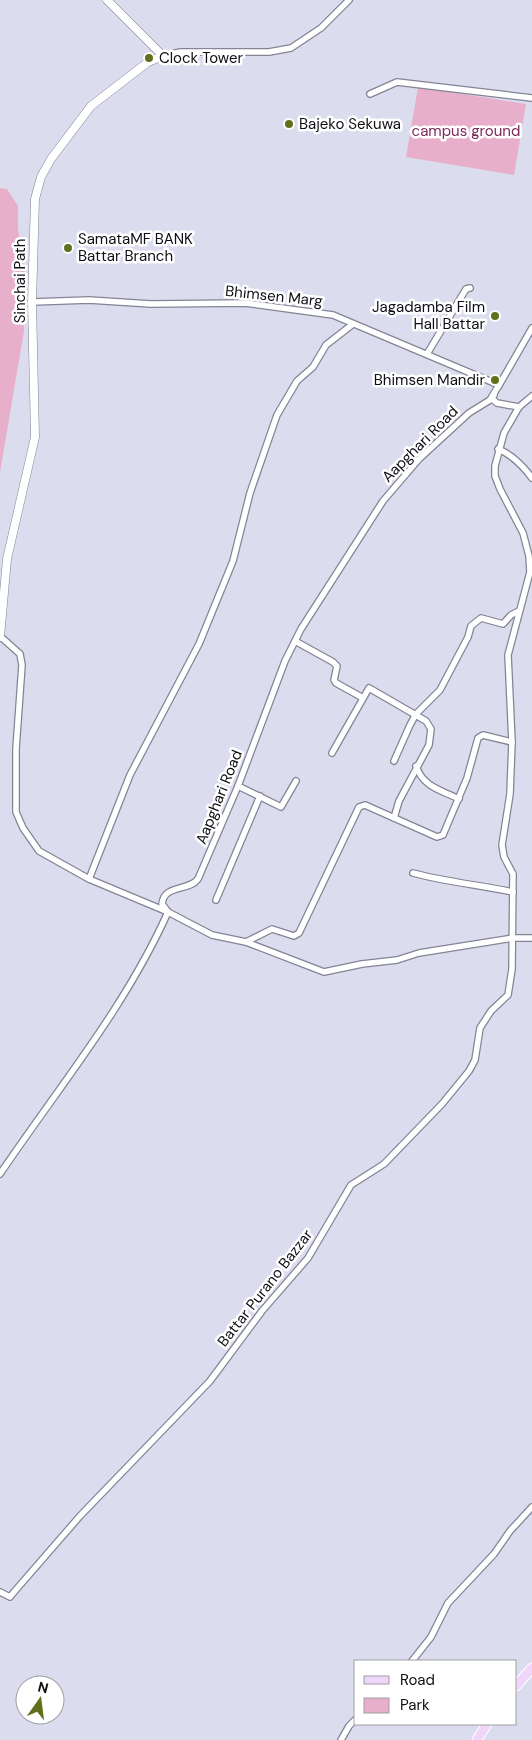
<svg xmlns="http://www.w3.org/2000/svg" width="532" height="1740" viewBox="0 0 532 1740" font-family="'DM Sans',sans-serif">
  <rect width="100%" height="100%" fill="#dbdcee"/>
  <g fill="#e7afc9">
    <polygon points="418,87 526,104 514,175 406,157"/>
    <polygon points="0,188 7,189 18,206 18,229 26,280 23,306 24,331 0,472"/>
  </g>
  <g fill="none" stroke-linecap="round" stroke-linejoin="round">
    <defs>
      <g id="minor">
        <polyline points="163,56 180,52 269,52 291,48 321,28 349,0"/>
        <polyline points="370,94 397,82 532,98"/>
        <polyline points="32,302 89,300 151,304 245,303 333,315 499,385"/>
        <polyline points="427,354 466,289 470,288"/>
        <path d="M499 385 490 400 469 413 419 459 383 501 301 629 285 661 238 786 198 879C188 892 164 884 162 904L168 912 212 935 246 942 324 972 362 964 397 960 419 953 513 938H532"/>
        <polyline points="498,387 532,328"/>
        <polyline points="494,395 492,399 497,403 519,407"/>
        <path d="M498 449C513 455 523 466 532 478"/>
        <polyline points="295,641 333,662 337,666 334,680 336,683 363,698"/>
        <polyline points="332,753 369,688 426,721 431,729 429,745 399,801 394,818"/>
        <polyline points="394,761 410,725 416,714 440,690 468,637 471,626 481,618 503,624 511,615 519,611"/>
        <path d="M416 766C423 787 441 790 459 799"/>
        <polyline points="238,786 281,807 296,781"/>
        <path d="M413 873C446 882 480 885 513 892"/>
        <polyline points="89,879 130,775 199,644 233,561 250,493 277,415 297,381 313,367 326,345 353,324"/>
        <polyline points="216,900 260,796"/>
        <polyline points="246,942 272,929 294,936 299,933 359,807 365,805 437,837 443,835 467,778 478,738 483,735 512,742"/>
        <path d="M0 1174C58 1088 125 1008 168 912L89 879 39 851 23 828 16 812V749L22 665 20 654 1 637"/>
        <polyline points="0,1592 10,1597 14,1592 80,1516 210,1381 262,1311 308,1258 351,1185 384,1164 442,1104 469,1071 475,1060 480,1028 491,1011 508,995 512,969 513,874 504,857 502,845 510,794 512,742 508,655 530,572 529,556 523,533 500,489 495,476 495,466 504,433 519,407 532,396"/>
        <polyline points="412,1661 431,1637 448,1603 494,1554 510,1531 532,1507"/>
        <polyline points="341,1740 349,1726 356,1719"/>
      </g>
      <polyline id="tertiary" points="0,637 7,559 35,437 32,302 35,199 41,177 51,159 91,106 148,62 163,56 107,0"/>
      <g id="primary">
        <polyline points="516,1686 532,1668"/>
        <polyline points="477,1740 487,1724"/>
      </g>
    </defs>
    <use href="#minor" stroke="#838494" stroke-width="8"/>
    <use href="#tertiary" stroke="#838494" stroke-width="9"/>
    <use href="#primary" stroke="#fff" stroke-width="11"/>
    <use href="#minor" stroke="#fff" stroke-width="5.5"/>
    <use href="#tertiary" stroke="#fff" stroke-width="8"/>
    <use href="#primary" stroke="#efd6fa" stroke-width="9"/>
  </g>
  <g fill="#60701c" stroke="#fff" stroke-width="2">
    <circle cx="149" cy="58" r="5"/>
    <circle cx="289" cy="124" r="5"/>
    <circle cx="68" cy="248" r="5"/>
    <circle cx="495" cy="316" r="5"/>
    <circle cx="495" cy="380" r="5"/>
  </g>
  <g text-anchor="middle" stroke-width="5" stroke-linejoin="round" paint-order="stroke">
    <g font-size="15" fill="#0e0e14" stroke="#fff" text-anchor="start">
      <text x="159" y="63">Clock Tower</text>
      <text x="299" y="129">Bajeko Sekuwa</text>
      <text x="78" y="244">SamataMF BANK<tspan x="78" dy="17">Battar Branch</tspan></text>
      <text x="485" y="312" text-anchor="end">Jagadamba Film<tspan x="485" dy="17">Hall Battar</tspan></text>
      <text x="485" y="385" text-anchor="end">Bhimsen Mandir</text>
    </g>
    <g font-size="15" fill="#7c2b58" stroke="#fff">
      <text x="466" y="136">campus ground</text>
    </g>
    <g font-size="15" fill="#0e0e14" stroke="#fff">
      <text transform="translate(20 281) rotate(-90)" y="5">Sinchai Path</text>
      <text transform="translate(274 296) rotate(6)" y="5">Bhimsen Marg</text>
      <text transform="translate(420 444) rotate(-45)" y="5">Aapghari Road</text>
      <text transform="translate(219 797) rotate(-68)" y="5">Aapghari Road</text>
      <text transform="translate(265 1288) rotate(-52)" y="5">Battar Purano Bazzar</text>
    </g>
  </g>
  <rect x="354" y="1660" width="162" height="65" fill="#ffffff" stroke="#9f9fa1"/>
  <rect x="364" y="1676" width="25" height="8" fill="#efd6fa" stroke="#9f9fa1"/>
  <text x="400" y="1685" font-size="15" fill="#0e0e14">Road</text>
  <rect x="364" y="1698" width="25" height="15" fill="#e7afc9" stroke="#9f9fa1"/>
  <text x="400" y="1710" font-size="15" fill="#0e0e14">Park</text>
  <g transform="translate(40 1700) rotate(14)"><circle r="24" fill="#ffffff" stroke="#9f9fa1"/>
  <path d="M0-4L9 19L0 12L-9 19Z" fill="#60701c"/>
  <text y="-8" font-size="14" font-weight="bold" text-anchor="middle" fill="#0e0e14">N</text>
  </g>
</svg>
